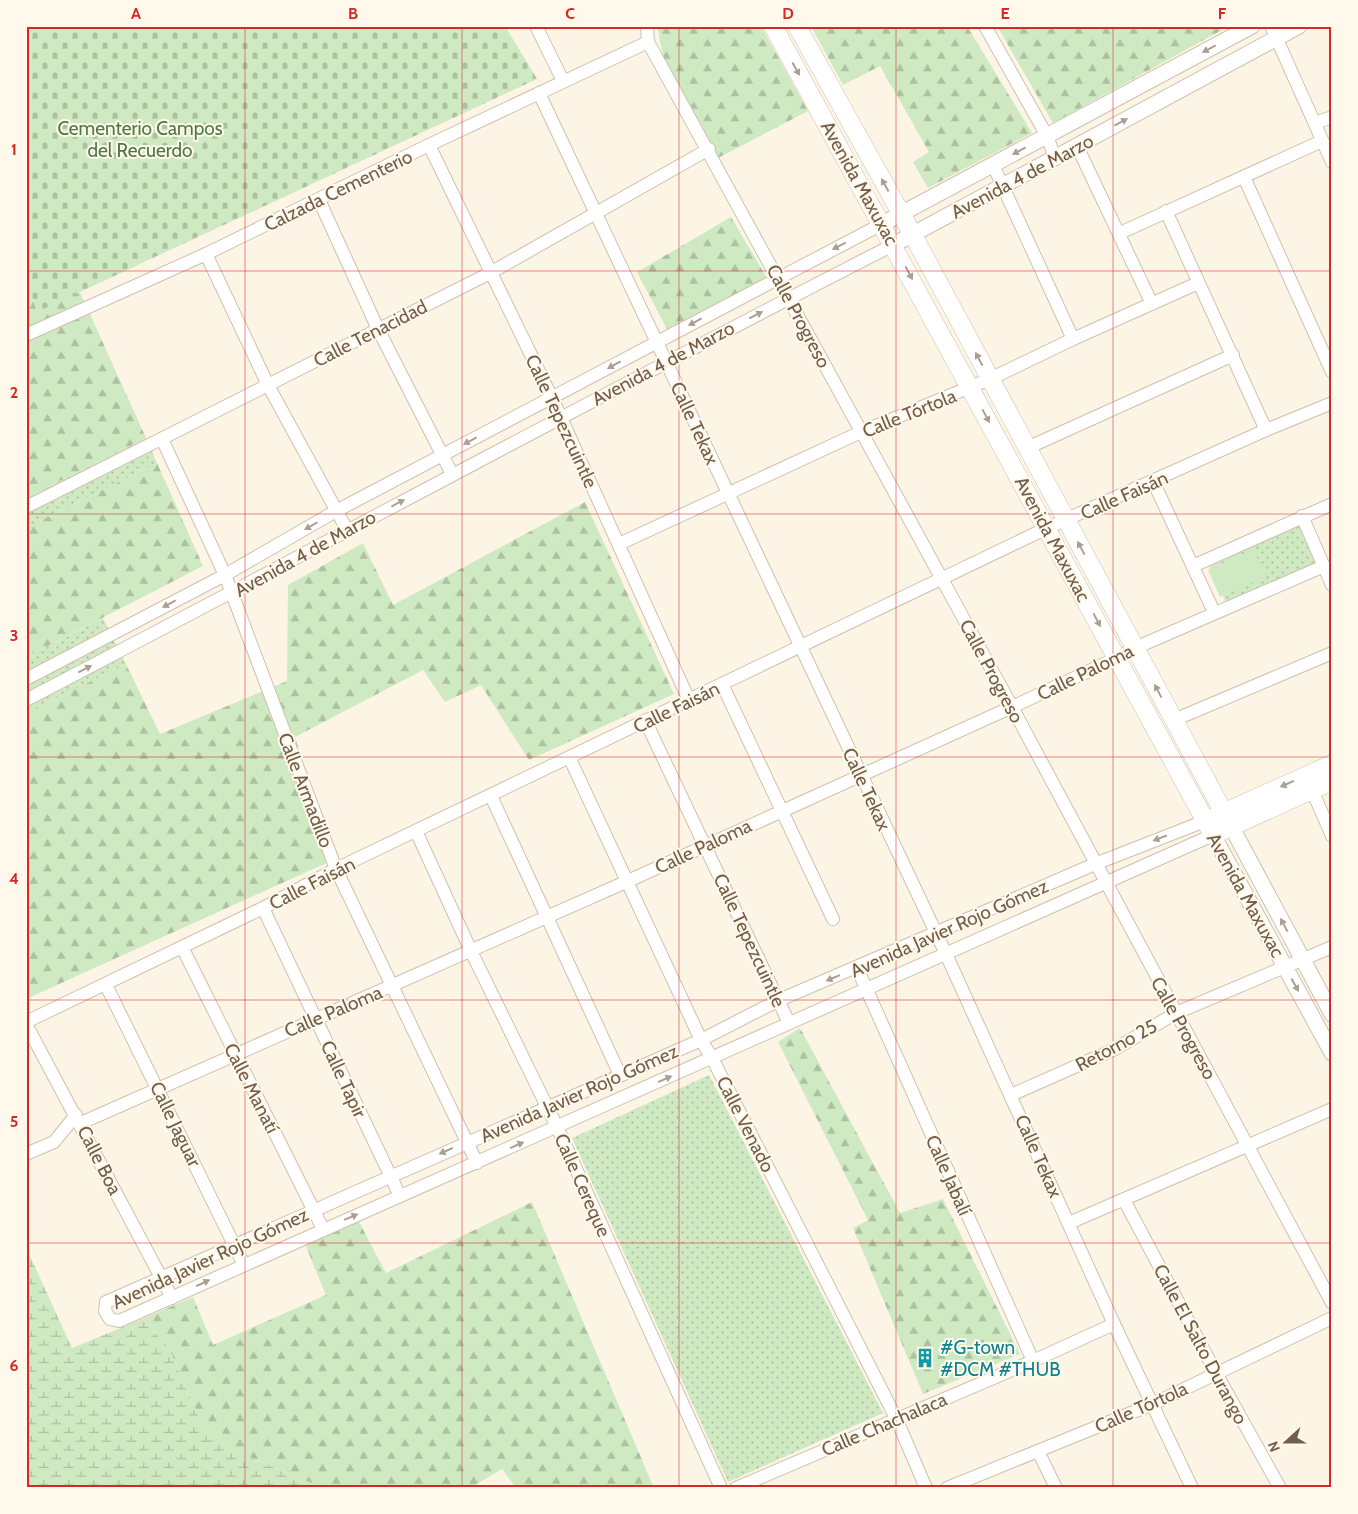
<svg xmlns="http://www.w3.org/2000/svg" width="1358" height="1514" viewBox="0 0 1358 1514" font-family="Cabin,sans-serif">
  <defs>
    <pattern id="grass-dots" width="8" height="8" patternUnits="userSpaceOnUse" patternTransform="scale(1.25)"><rect width="8" height="8" fill="#cfe9c3"/><path d="M2 2h.1M6 6h.1" fill="none" stroke="#adc0a0" stroke-width="1.8" stroke-linecap="round"/></pattern>
    <pattern id="forest-firs" width="22" height="20" patternUnits="userSpaceOnUse" patternTransform="scale(1.25)"><rect width="22" height="20" fill="#cfe9c3"/><path d="M5 1l3.5 6h-7zM16 11l3.5 6h-7z" fill="#adc0a0"/></pattern>
    <pattern id="wetland-marsh" width="20" height="14" patternUnits="userSpaceOnUse" patternTransform="scale(1.25)"><rect width="20" height="14" fill="#cfe9c3"/><path d="M1 5h8M5 5V1M11 12h8M15 12V8" fill="none" stroke="#adc0a0"/></pattern>
    <pattern id="cemetery-stones" width="16" height="16" patternUnits="userSpaceOnUse" patternTransform="scale(1.25)"><rect width="16" height="16" fill="#cfe9c3"/><path d="M2 7V4a2 2 0 0 1 4 0v3zM10 15v-3a2 2 0 0 1 4 0v3z" fill="#adc0a0"/></pattern>
  </defs>
  <rect width="100%" height="100%" fill="#fcf5e5"/>
  <g fill="url(#grass-dots)">
    <polygon points="146,438 157,463 26,528 26,498"/>
    <polygon points="1303,522 1320,563 1227,605 1209,567"/>
    <polygon points="103,618 126,664 26,713 26,657"/>
    <polygon points="709,1075 883,1413 728,1482 572,1138"/>
  </g>
  <g fill="url(#forest-firs)">
    <path d="M658 26H761L808 111 716 159C693 117 661 75 658 26Z"/>
    <polygon points="811,26 967,26 1032,133 928,188 913,162 929,152 880,66 843,85"/>
    <polygon points="997,26 1219,26 1222,30 1053,123"/>
    <polygon points="731,217 767,278 667,329 637,272"/>
    <polygon points="26,280 37,311 80,292 146,438 26,498"/>
    <polygon points="157,463 203,566 26,657 26,528"/>
    <polygon points="585,502 674,694 529,760 481,685 445,702 423,670 295,737 333,860 26,999 26,713 126,664 160,734 287,681 288,585 363,543 393,605"/>
    <polygon points="800,1028 900,1213 943,1199 1020,1354 923,1394 853,1228 868,1220 778,1042"/>
    <polygon points="532,1202 654,1488 516,1488 502,1469 470,1488 323,1488 214,1442 203,1427 169,1348 142,1319 193,1297 213,1345 326,1295 305,1244 357,1218 386,1273"/>
  </g>
  <polygon fill="url(#wetland-marsh)" points="26,1247 72,1348 142,1319 169,1348 203,1427 214,1442 323,1488 26,1488"/>
  <polygon fill="url(#cemetery-stones)" points="26,26 505,26 537,79 37,312 26,280"/>
  <polygon fill="#cfe9c3" points="1253,549 1266,577 1220,597 1208,570"/>
  <g fill="none" stroke-linecap="round" stroke-linejoin="round">
    <defs>
      <g id="minor">
        <polyline points="536,26 563,81"/>
        <polyline points="647,26 648,42 1012,707 1332,1303"/>
        <polyline points="985,26 1047,136 1055,158"/>
        <polyline points="1271,26 1332,162"/>
        <polyline points="539,93 946,954 1114,1324 1192,1488"/>
        <polyline points="1315,123 1332,117"/>
        <polyline points="429,145 552,398 689,700"/>
        <polyline points="1077,146 1152,304"/>
        <polyline points="993,165 1073,339"/>
        <polyline points="1244,177 1332,372"/>
        <polyline points="319,200 378,329 452,474"/>
        <polyline points="1166,211 1266,430"/>
        <polyline points="1120,233 1322,141"/>
        <polyline points="206,254 268,385 347,530"/>
        <polyline points="26,335 206,254 429,145 648,42"/>
        <polyline points="162,439 225,575 336,869 477,1163"/>
        <polyline points="1027,448 1233,355"/>
        <polyline points="1153,481 1214,612"/>
        <polyline points="26,507 490,273 709,149"/>
        <polyline points="1302,516 1332,585"/>
        <polyline points="619,544 861,432 990,379 1073,339 1198,283"/>
        <polyline points="1193,566 1332,504"/>
        <polyline points="26,679 225,575 336,511 882,224"/>
        <polyline points="722,684 833,919"/>
        <path d="M26 700C316 549 603 393 893 245"/>
        <polyline points="1174,720 1332,653"/>
        <polyline points="646,722 789,1023"/>
        <polyline points="570,759 701,1040 712,1058 896,1418 926,1488"/>
        <polyline points="1312,790 1332,836"/>
        <polyline points="491,796 620,1075"/>
        <polyline points="1205,821 1095,864 777,1001 701,1040 106,1302 105,1311 110,1319 119,1321 1213,835"/>
        <polyline points="416,831 471,951 557,1127 721,1488"/>
        <polyline points="263,908 400,1196"/>
        <polyline points="182,947 323,1229"/>
        <polyline points="857,968 1033,1361"/>
        <polyline points="106,985 244,1265"/>
        <polyline points="26,1022 263,908 336,869 1047,528 1266,430 1332,403"/>
        <polyline points="26,1024 172,1298"/>
        <polyline points="1011,1095 1115,1049 1176,1013 1332,947"/>
        <polyline points="81,1123 628,881 1012,707 1117,658 1135,648 1324,566"/>
        <polyline points="26,1154 54,1142 76,1115"/>
        <polyline points="1124,1200 1216,1373 1280,1488"/>
        <polyline points="1069,1223 1332,1109"/>
        <polyline points="1038,1451 1056,1488"/>
        <polyline points="736,1488 1033,1361 1114,1324"/>
        <polyline points="947,1488 1153,1404 1332,1318"/>
      </g>
      <g id="tertiary">
        <polyline points="882,224 1252,26"/>
        <polyline points="893,245 1299,26"/>
        <polyline points="1231,826 1332,1014"/>
        <polyline points="1213,835 1332,1053"/>
      </g>
      <g id="secondary">
        <polyline points="773,26 1213,835 1332,781"/>
        <polyline points="797,26 913,235 1231,826"/>
        <polyline points="1214,817 1332,764"/>
      </g>
    </defs>
    <use href="#minor" stroke="#cfc0ae" stroke-width="14"/>
    <use href="#tertiary" stroke="#cfc0ae" stroke-width="17"/>
    <use href="#secondary" stroke="#d2c0ab" stroke-width="19"/>
    <use href="#minor" stroke="#fff" stroke-width="12"/>
    <use href="#tertiary" stroke="#fff" stroke-width="15"/>
    <use href="#secondary" stroke="#fff" stroke-width="18"/>
  </g>
  <defs><path id="oneway-solid" d="M-6-.8H1V-3.2L6.5 0L1 3.2V.8H-6Z" transform="scale(1.25)"/></defs>
  <g fill="#ac9e92">
    <use href="#oneway-solid" transform="translate(1209 49) rotate(152)"/>
    <use href="#oneway-solid" transform="translate(796 69) rotate(61)"/>
    <use href="#oneway-solid" transform="translate(1121 122) rotate(-28)"/>
    <use href="#oneway-solid" transform="translate(1019 151) rotate(152)"/>
    <use href="#oneway-solid" transform="translate(885 185) rotate(-119)"/>
    <use href="#oneway-solid" transform="translate(839 246) rotate(153)"/>
    <use href="#oneway-solid" transform="translate(909 273) rotate(62)"/>
    <use href="#oneway-solid" transform="translate(756 315) rotate(-27)"/>
    <use href="#oneway-solid" transform="translate(695 322) rotate(152)"/>
    <use href="#oneway-solid" transform="translate(979 359) rotate(-118)"/>
    <use href="#oneway-solid" transform="translate(614 365) rotate(151)"/>
    <use href="#oneway-solid" transform="translate(986 416) rotate(62)"/>
    <use href="#oneway-solid" transform="translate(470 441) rotate(152)"/>
    <use href="#oneway-solid" transform="translate(398 503) rotate(-28)"/>
    <use href="#oneway-solid" transform="translate(311 526) rotate(150)"/>
    <use href="#oneway-solid" transform="translate(1081 548) rotate(-118)"/>
    <use href="#oneway-solid" transform="translate(169 604) rotate(152)"/>
    <use href="#oneway-solid" transform="translate(1097 620) rotate(62)"/>
    <use href="#oneway-solid" transform="translate(85 669) rotate(-27)"/>
    <use href="#oneway-solid" transform="translate(1158 691) rotate(-118)"/>
    <use href="#oneway-solid" transform="translate(1287 784) rotate(156)"/>
    <use href="#oneway-solid" transform="translate(1160 838) rotate(159)"/>
    <use href="#oneway-solid" transform="translate(1284 925) rotate(-118)"/>
    <use href="#oneway-solid" transform="translate(833 978) rotate(157)"/>
    <use href="#oneway-solid" transform="translate(1295 985) rotate(61)"/>
    <use href="#oneway-solid" transform="translate(665 1079) rotate(-24)"/>
    <use href="#oneway-solid" transform="translate(517 1145) rotate(-24)"/>
    <use href="#oneway-solid" transform="translate(446 1151) rotate(156)"/>
    <use href="#oneway-solid" transform="translate(351 1217) rotate(-23)"/>
    <use href="#oneway-solid" transform="translate(203 1283) rotate(-25)"/>
  </g>
  <path fill="none" stroke="#d62828" stroke-width="1" stroke-opacity="0.55" d="M245 26V1488M462 26V1488M679 26V1488M896 26V1488M1113 26V1488M26 271H1332M26 514H1332M26 757H1332M26 1000H1332M26 1243H1332"/>
  <defs>
    <symbol id="building-bare" viewBox="-9 -9 18 18"><path d="M-4-6H4V6H1V3H-1V6H-4ZM-2.5-4.3h1.7v1.8h-1.7ZM.8-4.3h1.7v1.8H.8ZM-2.5-1h1.7V.8h-1.7ZM.8-1h1.7V.8H.8Z" fill="#0f9aa8" stroke="#fff9eb" stroke-width="2.5" paint-order="stroke"/></symbol>
  </defs>
  <g fill-rule="evenodd">
    <use href="#building-bare" x="911" y="1344" width="28" height="28"/>
  </g>
  <g text-anchor="middle" stroke-width="4" stroke-linejoin="round" paint-order="stroke">
    <g font-size="19" fill="#4d7942" stroke="#fff9eb">
      <text x="140" y="135">Cementerio Campos<tspan x="140" dy="22">del Recuerdo</tspan></text>
    </g>
    <g font-size="19" fill="#745d4a" stroke="#fff9eb">
      <text transform="translate(1022 176) rotate(-28)" y="7">Avenida 4 de Marzo</text>
      <text transform="translate(860 183) rotate(61)" y="7">Avenida Maxuxac</text>
      <text transform="translate(338 190) rotate(-26)" y="7">Calzada Cementerio</text>
      <text transform="translate(799 316) rotate(62)" y="7">Calle Progreso</text>
      <text transform="translate(370 333) rotate(-27)" y="7">Calle Tenacidad</text>
      <text transform="translate(663 363) rotate(-28)" y="7">Avenida 4 de Marzo</text>
      <text transform="translate(909 413) rotate(-22)" y="7">Calle Tórtola</text>
      <text transform="translate(562 421) rotate(65)" y="7">Calle Tepezcuintle</text>
      <text transform="translate(695 423) rotate(65)" y="7">Calle Tekax</text>
      <text transform="translate(1124 495) rotate(-24)" y="7">Calle Faisán</text>
      <text transform="translate(1053 539) rotate(62)" y="7">Avenida Maxuxac</text>
      <text transform="translate(305 553) rotate(-29)" y="7">Avenida 4 de Marzo</text>
      <text transform="translate(992 671) rotate(62)" y="7">Calle Progreso</text>
      <text transform="translate(1085 672) rotate(-26)" y="7">Calle Paloma</text>
      <text transform="translate(676 707) rotate(-26)" y="7">Calle Faisán</text>
      <text transform="translate(867 789) rotate(65)" y="7">Calle Tekax</text>
      <text transform="translate(306 790) rotate(69)" y="7">Calle Armadillo</text>
      <text transform="translate(703 846) rotate(-25)" y="7">Calle Paloma</text>
      <text transform="translate(312 883) rotate(-27)" y="7">Calle Faisán</text>
      <text transform="translate(1246 895) rotate(61)" y="7">Avenida Maxuxac</text>
      <text transform="translate(949 928) rotate(-24)" y="7">Avenida Javier Rojo Gómez</text>
      <text transform="translate(750 940) rotate(65)" y="7">Calle Tepezcuintle</text>
      <text transform="translate(333 1011) rotate(-23)" y="7">Calle Paloma</text>
      <text transform="translate(1184 1028) rotate(61)" y="7">Calle Progreso</text>
      <text transform="translate(1116 1045) rotate(-28)" y="7">Retorno 25</text>
      <text transform="translate(344 1079) rotate(65)" y="7">Calle Tapir</text>
      <text transform="translate(252 1088) rotate(63)" y="7">Calle Manatí</text>
      <text transform="translate(579 1093) rotate(-24)" y="7">Avenida Javier Rojo Gómez</text>
      <text transform="translate(176 1124) rotate(64)" y="7">Calle Jaguar</text>
      <text transform="translate(746 1124) rotate(63)" y="7">Calle Venado</text>
      <text transform="translate(1039 1156) rotate(66)" y="7">Calle Tekax</text>
      <text transform="translate(100 1160) rotate(63)" y="7">Calle Boa</text>
      <text transform="translate(949 1175) rotate(66)" y="7">Calle Jabalí</text>
      <text transform="translate(583 1185) rotate(66)" y="7">Calle Cereque</text>
      <text transform="translate(210 1258) rotate(-25)" y="7">Avenida Javier Rojo Gómez</text>
      <text transform="translate(1201 1344) rotate(62)" y="7">Calle El Salto Durango</text>
      <text transform="translate(1141 1407) rotate(-24)" y="7">Calle Tórtola</text>
      <text transform="translate(884 1424) rotate(-23)" y="7">Calle Chachalaca</text>
    </g>
    <g font-size="19" fill="#0d838f" stroke="#fff9eb" text-anchor="start">
      <text x="940" y="1354">#G-town<tspan x="940" dy="22">#DCM #THUB</tspan></text>
    </g>
  </g>
  <rect width="1358" height="1514" fill="none" stroke="#fff9eb" stroke-width="55"/>
  <g transform="translate(1286 1442) rotate(249)" stroke="#fff9eb" stroke-width="4" paint-order="stroke">
  <path d="M0-4L9 19L0 12L-9 19Z" fill="#745d4a"/>
  <text y="-8" font-size="14" font-weight="bold" text-anchor="middle" fill="#745d4a">N</text>
  </g>
  <rect x="28" y="28" width="1302" height="1458" fill="none" stroke="#d62828" stroke-width="2"/>
  <g font-size="16" text-anchor="middle" font-weight="bold" fill="#d62828">
    <text x="136" y="19">A</text>
    <text x="353" y="19">B</text>
    <text x="570" y="19">C</text>
    <text x="788" y="19">D</text>
    <text x="1005" y="19">E</text>
    <text x="1222" y="19">F</text>
    <text x="14" y="155">1</text>
    <text x="14" y="398">2</text>
    <text x="14" y="641">3</text>
    <text x="14" y="884">4</text>
    <text x="14" y="1127">5</text>
    <text x="14" y="1371">6</text>
  </g>
</svg>
